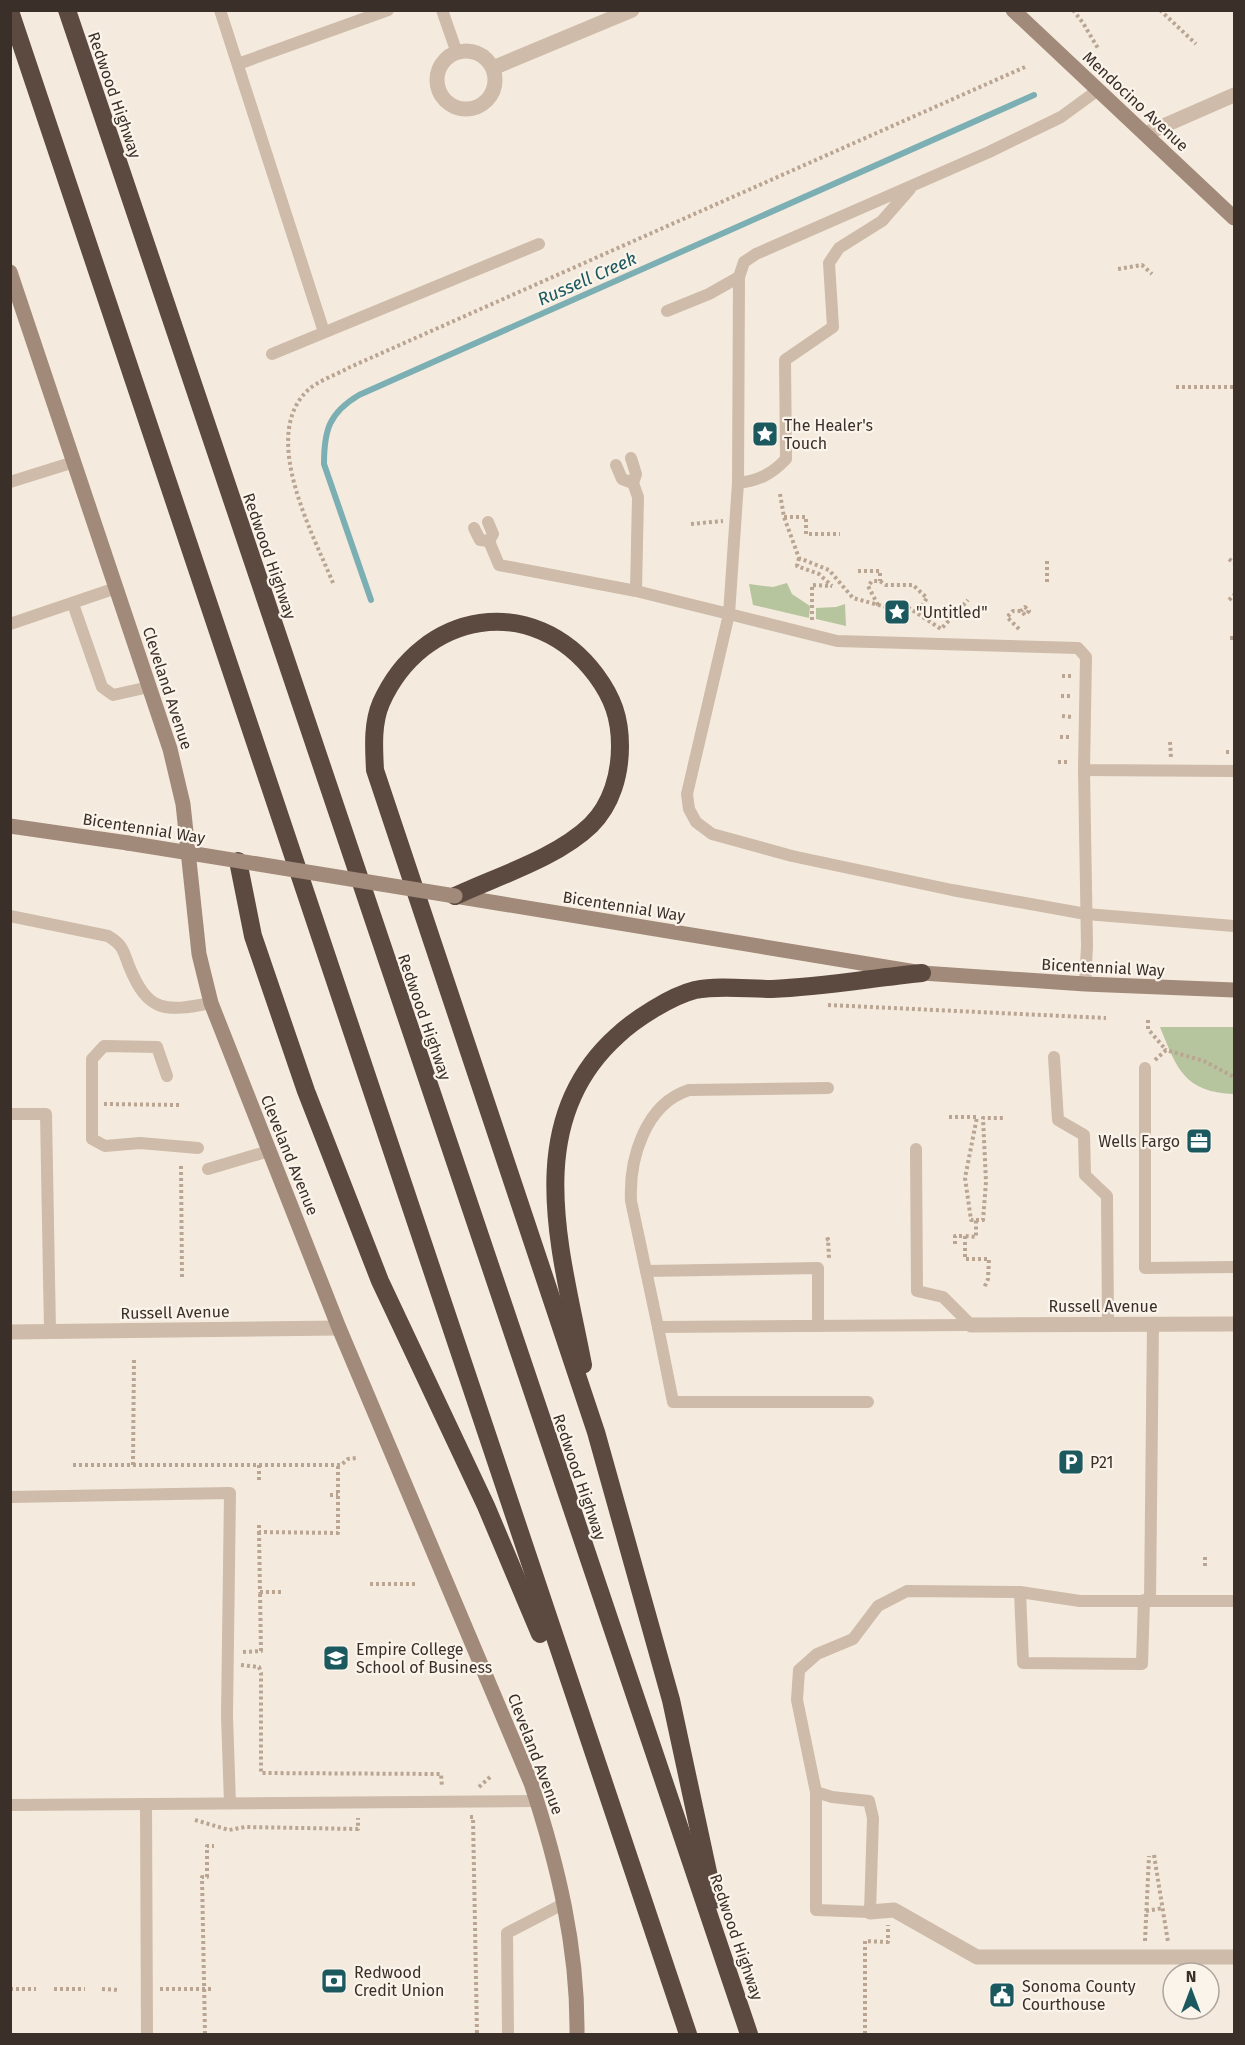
<svg xmlns="http://www.w3.org/2000/svg" width="1245" height="2045" viewBox="0 0 1245 2045" font-family="'Fira Sans',sans-serif">
  <rect width="100%" height="100%" fill="#f4ebde"/>
  <g fill="#b6c59d">
    <polygon points="787,583 792,594 810,606 809,618 753,605 749,584 773,587"/>
    <polygon points="845,604 846,626 816,619 816,608 836,607"/>
    <path d="M1160 1027H1234V1094C1184 1092 1177 1069 1160 1027Z"/>
  </g>
  <g fill="none" stroke-linecap="round" stroke-linejoin="round">
    <path stroke="#7bafb3" stroke-width="6" d="M371 600 324 464C324 430 329 413 359 395L1034 95"/>
    <g stroke="#baa593" stroke-width="4" stroke-dasharray="3 3" stroke-linecap="butt">
      <polyline points="1073,10 1083,23 1099,50"/>
      <polyline points="1160,10 1196,44"/>
      <polyline points="1118,269 1142,265 1152,274"/>
      <polyline points="1176,387 1234,387"/>
      <polyline points="780,494 784,517 799,558 829,570 853,598 886,607 909,608 941,629 968,600"/>
      <polyline points="784,517 806,517 806,534 840,534"/>
      <polyline points="691,524 723,521"/>
      <polyline points="799,558 797,566 819,574 832,586"/>
      <polyline points="1229,559 1234,563"/>
      <polyline points="1047,561 1047,584"/>
      <polyline points="858,571 880,571 880,581"/>
      <path d="M333 583C313 534 260 437 307 391 317 381 336 375 348 368L1025 67"/>
      <polyline points="1229,600 1234,595"/>
      <polyline points="878,605 868,586 872,581 880,581 886,585 913,585 927,598 918,612"/>
      <polyline points="812,620 812,585 832,586"/>
      <polyline points="1019,629 1007,617 1013,611 1021,611 1025,615 1029,611 1025,607 1021,611"/>
      <polyline points="1230,638 1234,638"/>
      <polyline points="1062,676 1071,676"/>
      <polyline points="1061,696 1071,696"/>
      <polyline points="1062,716 1072,717"/>
      <polyline points="1060,737 1072,737"/>
      <polyline points="1170,742 1171,758"/>
      <polyline points="1226,752 1230,752"/>
      <polyline points="1058,762 1069,762"/>
      <polyline points="828,1005 1106,1018"/>
      <polyline points="1148,1020 1148,1029 1166,1050"/>
      <polyline points="1155,1060 1166,1050 1204,1061 1234,1077"/>
      <polyline points="104,1104 179,1105"/>
      <polyline points="949,1117 977,1117 965,1178 971,1220 976,1220 976,1237 965,1236"/>
      <polyline points="181,1166 182,1279"/>
      <polyline points="976,1220 983,1220 986,1182 983,1118 1003,1118"/>
      <polyline points="826,1240 828,1239 829,1258"/>
      <polyline points="955,1244 955,1236 965,1236 965,1259 989,1259 988,1279 984,1288"/>
      <polyline points="73,1465 133,1465 134,1359"/>
      <polyline points="133,1465 341,1465 348,1459 356,1458"/>
      <polyline points="259,1465 259,1480"/>
      <polyline points="330,1495 338,1495"/>
      <polyline points="259,1525 259,1532 338,1533 338,1465"/>
      <polyline points="259,1532 260,1592 282,1592"/>
      <polyline points="1205,1557 1205,1566"/>
      <polyline points="370,1584 417,1584"/>
      <polyline points="243,1652 261,1651 260,1592"/>
      <polyline points="241,1665 259,1667 261,1673 261,1773 441,1774 442,1787"/>
      <polyline points="479,1787 490,1777"/>
      <polyline points="470,1817 473,1817 477,2034"/>
      <polyline points="195,1820 229,1830 245,1827 358,1829 358,1818"/>
      <polyline points="1154,1855 1168,1942"/>
      <polyline points="1146,1911 1163,1908"/>
      <polyline points="1145,1941 1149,1856"/>
      <polyline points="10,1989 36,1989"/>
      <polyline points="54,1989 85,1989"/>
      <polyline points="102,1989 120,1990"/>
      <polyline points="160,1989 213,1989"/>
      <polyline points="205,2034 202,1877 207,1877 207,1846 214,1846"/>
      <polyline points="865,2034 865,1941 888,1942 888,1925"/>
    </g>
    <g stroke="#cebba9" stroke-width="12">
      <polyline points="220,10 324,332"/>
      <polyline points="442,10 457,53"/>
      <polyline points="238,64 388,10"/>
      <polyline points="667,311 709,294 739,277 744,262 756,254 989,152 1061,117 1098,90"/>
      <polyline points="272,354 539,244"/>
      <polyline points="631,458 636,474 633,483 638,497 636,591"/>
      <polyline points="616,465 622,479 633,483"/>
      <polyline points="10,482 74,462"/>
      <path d="M738 483C758 481 772 474 786 459L785 360 833 327 829 263 839 248 882 221 910 189"/>
      <polyline points="488,522 493,534 489,541 499,565 636,591 729,614 738,483 739,277"/>
      <polyline points="474,528 480,540 489,541"/>
      <polyline points="73,604 102,687 113,695 149,687"/>
      <polyline points="10,624 116,588"/>
      <polyline points="1084,770 1087,946 1085,984"/>
      <polyline points="1234,771 1084,770 1086,657 1078,648 837,641 729,614 687,794 689,809 696,822 712,834 792,856 952,890 1086,914 1234,926"/>
      <path d="M10 916 108 936C123 945 123 950 129 966 148 1013 165 1012 211 1003"/>
      <polyline points="1054,1057 1058,1120 1084,1135 1085,1175 1107,1196 1108,1324"/>
      <polyline points="1145,1068 1145,1268 1234,1267"/>
      <polyline points="167,1076 157,1047 104,1046 92,1059 92,1139 105,1146 140,1143 198,1148"/>
      <path d="M828 1088 689 1090C645 1104 629 1159 631 1201L658 1327 971 1325"/>
      <polyline points="10,1114 46,1114 50,1331"/>
      <polyline points="916,1149 917,1291 943,1297 971,1325"/>
      <polyline points="208,1169 269,1151"/>
      <polyline points="646,1271 818,1268 818,1326"/>
      <polyline points="658,1327 673,1402 868,1402"/>
      <polyline points="10,1497 230,1493 227,1716 230,1803"/>
      <polyline points="1020,1592 1023,1663 1142,1664 1144,1600"/>
      <polyline points="1150,1600 1153,1324"/>
      <polyline points="816,1792 832,1797 869,1801 873,1818 870,1912 816,1910 816,1792 797,1700 799,1670 817,1654 853,1639 878,1606 907,1591 1020,1592 1080,1601 1234,1601"/>
      <polyline points="146,1804 147,2034"/>
      <polyline points="10,1805 537,1801"/>
      <polyline points="508,2034 507,1933 565,1903"/>
    </g>
    <polyline stroke="#cebba9" stroke-width="15" points="870,1912 894,1910 977,1957 1234,1957"/>
    <g stroke="#cebba9" stroke-width="15">
      <circle cx="466" cy="80" r="29"/>
      <polyline points="493,68 632,10"/>
      <polyline points="1145,134 1234,95"/>
      <polyline points="10,1332 339,1328"/>
    </g>
    <polyline stroke="#cebba9" stroke-width="15" points="971,1325 1234,1324"/>
    <g stroke="#a28a7a" stroke-width="15">
      <polyline points="1013,10 1234,218"/>
      <path d="M10 272 170 749 183 804 199 954 211 1003 339 1328 531 1783C558 1865 578 1948 577 2034"/>
      <polyline points="10,826 128,843"/>
      <polyline points="455,896 922,973 1085,984 1234,990"/>
    </g>
    <g stroke="#5c4940" stroke-width="18">
      <polyline points="67,10 749,2034"/>
      <polyline points="10,11 688,2034"/>
      <polyline points="238,861 253,936 306,1091 380,1281 486,1506 540,1634"/>
      <path d="M455 896C498 876 557 858 591 825 612 804 620 774 620 746 620 718 613 698 596 675 533 591 422 611 381 703 372 724 374 749 375 770L596 1432 671 1700 714 1900"/>
      <path d="M583 1365C562 1254 519 1124 617 1036 635 1019 671 996 695 990 720 985 747 989 772 989 822 987 872 978 922 973"/>
    </g>
    <polyline stroke="#a28a7a" stroke-width="15" points="128,843 455,896"/>
  </g>
  <defs>
    <symbol id="sight-square" viewBox="-11 -11 22 22"><rect x="-9" y="-9" width="18" height="18" rx="4" fill="#1c595f" stroke="#fbf4eb"/><path d="M0-6L1.8-2.2L6-1.7L2.9 1.2L3.7 5.4L0 3.3L-3.7 5.4L-2.9 1.2L-6-1.7L-1.8-2.2Z" fill="#fff"/></symbol>
    <symbol id="office-square" viewBox="-11 -11 22 22"><rect x="-9" y="-9" width="18" height="18" rx="4" fill="#1c595f" stroke="#fbf4eb"/><path d="M-6-3h4V-5.5h4V-3h4V5H-6ZM-1-4.5V-3h2v-1.5ZM-6 0V1H6V0Z" fill="#fff"/></symbol>
    <symbol id="parking-square" viewBox="-11 -11 22 22"><rect x="-9" y="-9" width="18" height="18" rx="4" fill="#1c595f" stroke="#fbf4eb"/><path d="M-3.5-5.5H1a3.5 3.5 0 0 1 0 7H-1V5.5H-3.5ZM-1-3.4V-.6H.8a1.4 1.4 0 0 0 0-2.8Z" fill="#fff"/></symbol>
    <symbol id="school-square" viewBox="-11 -11 22 22"><rect x="-9" y="-9" width="18" height="18" rx="4" fill="#1c595f" stroke="#fbf4eb"/><path d="M0-5L7-2L0 1L-7-2ZM-4 1L0 2.5L4 1V4Q0 6-4 4Z" fill="#fff"/></symbol>
    <symbol id="bank-square" viewBox="-11 -11 22 22"><rect x="-9" y="-9" width="18" height="18" rx="4" fill="#1c595f" stroke="#fbf4eb"/><path d="M-6-4H6V4H-6ZM0-2.3a2.3 2.3 0 1 0 0 4.6a2.3 2.3 0 1 0 0-4.6Z" fill="#fff"/></symbol>
    <symbol id="civic-square" viewBox="-11 -11 22 22"><rect x="-9" y="-9" width="18" height="18" rx="4" fill="#1c595f" stroke="#fbf4eb"/><path d="M-.6-6.5H3V-4.5H.6V-3L4-1V1h2V6H-6V1h2V-1L-.6-3ZM-1.2 2.5V6h2.4V2.5Z" fill="#fff"/></symbol>
  </defs>
  <g fill-rule="evenodd">
    <use href="#sight-square" x="750" y="419" width="30" height="30"/>
    <use href="#sight-square" x="882" y="597" width="30" height="30"/>
    <use href="#office-square" x="1184" y="1126" width="30" height="30"/>
    <use href="#parking-square" x="1056" y="1447" width="30" height="30"/>
    <use href="#school-square" x="321" y="1643" width="30" height="30"/>
    <use href="#bank-square" x="319" y="1966" width="30" height="30"/>
    <use href="#civic-square" x="987" y="1980" width="30" height="30"/>
  </g>
  <g text-anchor="middle" stroke-width="4.5" stroke-linejoin="round" paint-order="stroke">
    <g font-size="16" fill="#3a2f29" stroke="#fbf4eb">
      <text transform="translate(115 95) rotate(71)" y="6">Redwood Highway</text>
      <text transform="translate(1136 101) rotate(43)" y="6">Mendocino Avenue</text>
      <text transform="translate(270 556) rotate(71)" y="6">Redwood Highway</text>
      <text transform="translate(168 688) rotate(72)" y="6">Cleveland Avenue</text>
      <text transform="translate(144 828) rotate(9)" y="6">Bicentennial Way</text>
      <text transform="translate(624 906) rotate(9)" y="6">Bicentennial Way</text>
      <text transform="translate(1103 967) rotate(3)" y="6">Bicentennial Way</text>
      <text transform="translate(425 1017) rotate(71)" y="6">Redwood Highway</text>
      <text transform="translate(290 1155) rotate(68)" y="6">Cleveland Avenue</text>
      <text x="1103" y="1312">Russell Avenue</text>
      <text transform="translate(175 1312) rotate(-1)" y="6">Russell Avenue</text>
      <text transform="translate(580 1477) rotate(71)" y="6">Redwood Highway</text>
      <text transform="translate(536 1754) rotate(69)" y="6">Cleveland Avenue</text>
      <text transform="translate(737 1937) rotate(71)" y="6">Redwood Highway</text>
    </g>
    <g font-size="16" fill="#3a2f29" stroke="#fbf4eb" text-anchor="start">
      <text x="784" y="431">The Healer's<tspan x="784" dy="18">Touch</tspan></text>
      <text x="916" y="618">"Untitled"</text>
      <text x="1180" y="1147" text-anchor="end">Wells Fargo</text>
      <text x="1090" y="1468">P21</text>
      <text x="356" y="1655">Empire College<tspan x="356" dy="18">School of Business</tspan></text>
      <text x="354" y="1978">Redwood<tspan x="354" dy="18">Credit Union</tspan></text>
      <text x="1022" y="1992">Sonoma County<tspan x="1022" dy="18">Courthouse</tspan></text>
    </g>
    <g font-size="18" font-style="italic" fill="#1c595f" stroke="#fbf4eb">
      <text transform="translate(587 279) rotate(-24)" y="6">Russell Creek</text>
    </g>
  </g>
  <rect width="1245" height="2045" fill="none" stroke="#3a2f29" stroke-width="24"/>
  <g transform="translate(1191 1991)"><circle r="28" fill="#fbf4eb" stroke="#aea59d" stroke-width="1.5"/>
  <path d="M0-4.5L10 22L0 15L-10 22Z" fill="#1c595f"/>
  <text y="-9" font-size="16" font-weight="bold" text-anchor="middle" fill="#3a2f29">N</text>
  </g>
</svg>
